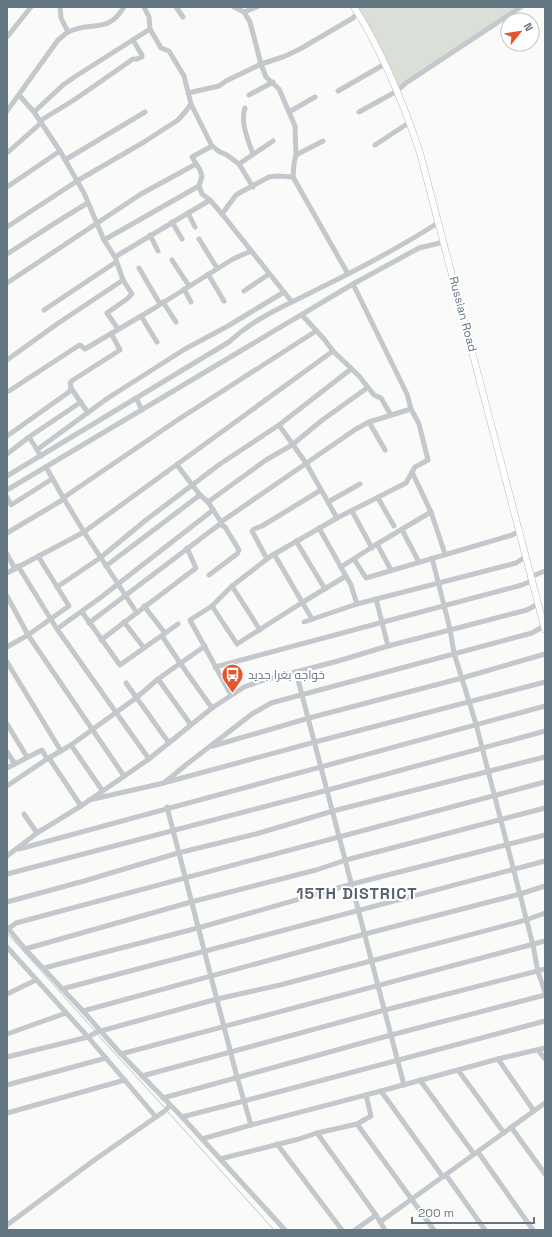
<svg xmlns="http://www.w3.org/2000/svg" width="552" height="1237" viewBox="0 0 552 1237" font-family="'Space Grotesk',Cairo,sans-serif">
  <rect width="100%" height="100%" fill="#fafaf8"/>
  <polygon fill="#dadfd7" points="354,7 521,7 397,91"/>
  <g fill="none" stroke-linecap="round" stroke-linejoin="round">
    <g stroke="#bbc7cb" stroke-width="1">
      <polyline points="7,933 95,1031"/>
      <polyline points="97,1034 165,1108"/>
      <polyline points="168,1112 274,1230"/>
    </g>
    <defs>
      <path id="major" d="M354 7C383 52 403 102 420 153L545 630"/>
    </defs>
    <use href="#major" stroke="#b5babe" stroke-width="7"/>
    <g stroke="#c3c8cc" stroke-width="5">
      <polyline points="60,7 61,18 68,32"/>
      <polyline points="144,7 149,17 150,29 161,48 169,51 184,76 191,104 212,146 220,152 227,155 239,164 253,187"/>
      <polyline points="176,7 183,17"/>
      <polyline points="234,7 244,12 250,22 261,64 266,77 279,89 295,126 296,155 294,163 293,177 348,274"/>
      <polyline points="244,12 257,7"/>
      <polyline points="7,37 31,7"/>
      <polyline points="338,91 385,64"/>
      <polyline points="188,93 219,86 226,81 261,64 283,57 300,49 353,18 358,13"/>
      <polyline points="19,95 34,112 60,151 84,193 104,240 115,257 123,280 132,294 127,299 107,313 118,329"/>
      <polyline points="249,95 273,82"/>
      <path d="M245 108C240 122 248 140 253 154"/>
      <path d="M7 111 58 40C62 37 65 34 68 32 92 20 107 35 124 7"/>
      <polyline points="34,112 63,85 76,76 150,29"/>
      <polyline points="289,112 315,97"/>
      <polyline points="359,112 397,91 406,83 521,7"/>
      <polyline points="40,121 77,98 133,59 137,59 142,57 142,55 133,40"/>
      <polyline points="375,145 410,122"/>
      <polyline points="212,146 192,157 200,170 202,176 199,186 202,194 210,200 222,214 292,302"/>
      <polyline points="7,153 41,123"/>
      <polyline points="296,155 323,141"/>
      <polyline points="65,160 145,112"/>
      <polyline points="239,164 273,141"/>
      <polyline points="7,187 60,151"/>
      <polyline points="188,213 195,227"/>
      <polyline points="222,214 236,195 243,191 269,177 277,176 293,177"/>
      <polyline points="172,222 182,239"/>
      <polyline points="7,227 77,181 144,142 178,120 186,111 191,104"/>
      <polyline points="150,235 158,251"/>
      <polyline points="199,239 217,268"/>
      <polyline points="104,240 199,186"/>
      <path d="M7 254C34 237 60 219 88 203"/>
      <polyline points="115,257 210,200"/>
      <polyline points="172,260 189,286"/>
      <polyline points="139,268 160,304"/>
      <polyline points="208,274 224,301"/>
      <polyline points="7,283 141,194 196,164"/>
      <polyline points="184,289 191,302"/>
      <polyline points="244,291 269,274"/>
      <polyline points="163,302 176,322"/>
      <polyline points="44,310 116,262"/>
      <polyline points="302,315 324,339 333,351 359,376 374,395 381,398 391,415"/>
      <polyline points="141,316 157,342"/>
      <polyline points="7,360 57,324 123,280"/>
      <polyline points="71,388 88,413"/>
      <polyline points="9,391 78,346 80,345 85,349 90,346 153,309 233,259 251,251"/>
      <polyline points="136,398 142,410"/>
      <polyline points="369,422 385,450"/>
      <polyline points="279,425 306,463 337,518"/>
      <polyline points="7,436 69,392 71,388 70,383 73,380 120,350 111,333"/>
      <polyline points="29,437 41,456"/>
      <polyline points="38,449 108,398 185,349 228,326 284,292"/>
      <polyline points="7,454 29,437 81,402"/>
      <polyline points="177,465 200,495 208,502 221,522"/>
      <polyline points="46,467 64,499 84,532 137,613"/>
      <polyline points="412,472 431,512 445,554"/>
      <path d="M7 476 229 342C256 317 285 306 318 289 359 269 400 247 438 223"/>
      <polyline points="7,490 353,284 419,248 444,242"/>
      <polyline points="7,497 11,505 52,479"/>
      <polyline points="63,498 176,421 316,331"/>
      <polyline points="378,498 394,526"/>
      <polyline points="208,502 266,460 292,445 321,421 367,388"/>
      <polyline points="328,502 360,484"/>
      <polyline points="352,511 372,548"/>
      <polyline points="319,528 351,585 357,604"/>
      <polyline points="402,530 419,562"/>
      <polyline points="7,533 64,499"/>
      <polyline points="296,541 325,589"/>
      <polyline points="377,544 391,570"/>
      <polyline points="7,554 15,569"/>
      <polyline points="274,554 312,619"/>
      <polyline points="432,558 450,629 454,653 476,724 533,945 538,972 545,992"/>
      <polyline points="267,559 252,531 254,529 262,526 321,490"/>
      <polyline points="354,559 366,578 512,535 519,531"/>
      <polyline points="18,566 57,629 149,759"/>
      <polyline points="106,566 200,495"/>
      <polyline points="341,567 377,544 431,512"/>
      <polyline points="7,573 84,532 333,351"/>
      <polyline points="209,575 237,554 239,550 225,527 220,524"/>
      <polyline points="530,577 545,571"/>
      <polyline points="232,586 260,630"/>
      <polyline points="57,587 100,558 146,520 220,464 279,425 351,369"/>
      <polyline points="7,596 28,635 124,776"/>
      <polyline points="376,599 388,646"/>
      <polyline points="144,606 165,633"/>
      <polyline points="212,606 237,644 303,602 346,576"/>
      <polyline points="82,612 120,665 178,624"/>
      <polyline points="124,622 144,648"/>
      <polyline points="304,622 357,604 516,563 525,557"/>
      <polyline points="89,623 220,524 221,522 356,429 369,422 411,409"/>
      <polyline points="57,629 100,598 213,510"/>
      <polyline points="162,636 180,663 212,708"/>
      <polyline points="101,640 196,568 187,548"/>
      <polyline points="7,647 28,635 69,606 38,556"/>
      <polyline points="7,662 61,751"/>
      <polyline points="215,667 522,585 531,581"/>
      <polyline points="296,672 404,1085"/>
      <polyline points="158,679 191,725"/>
      <polyline points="126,683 169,743"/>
      <polyline points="231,695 190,620 212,606 232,586 271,556 337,518 406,483 415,467 428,460 419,424 411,409 407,394 353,284"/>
      <polyline points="7,724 27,757"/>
      <polyline points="71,745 102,790"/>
      <polyline points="213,746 309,718 462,678 545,654"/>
      <polyline points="7,752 15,764"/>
      <polyline points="49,758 81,806"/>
      <polyline points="7,768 42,750 47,759"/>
      <polyline points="167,782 315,742 545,682"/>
      <polyline points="7,786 47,759 71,745 136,698 158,679 205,646"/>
      <polyline points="89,800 164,783 187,764 252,714 271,703 532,633 544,626"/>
      <polyline points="167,807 237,1077 251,1125"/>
      <polyline points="24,814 37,833"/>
      <polyline points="19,849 545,706"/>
      <polyline points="7,856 37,833 81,806 149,759 212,708 244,687 261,681 338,661 388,646 527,610 538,604"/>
      <polyline points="7,874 328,790 545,731"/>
      <polyline points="7,902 84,881 178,853 256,834 333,811 545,757"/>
      <polyline points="7,927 25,949 83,1011 121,1054 182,1117 285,1230"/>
      <polyline points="8,929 16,923 545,782"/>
      <polyline points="7,947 88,1037 156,1117"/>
      <polyline points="25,949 191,902 316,870 346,860 545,808"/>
      <polyline points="44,968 198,928 352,884 545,835"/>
      <polyline points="62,989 545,861"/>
      <polyline points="7,994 36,980"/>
      <polyline points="83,1011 365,934 520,894 545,886"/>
      <polyline points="7,1034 66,1013"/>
      <polyline points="538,1050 545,1059"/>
      <polyline points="121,1054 545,941"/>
      <polyline points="7,1057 88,1037 97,1032 217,999 280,985 526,920 545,913"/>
      <polyline points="498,1059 534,1111"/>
      <polyline points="458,1070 504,1133"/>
      <polyline points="142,1076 385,1010 545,969"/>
      <polyline points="420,1080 474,1154"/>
      <polyline points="7,1085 106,1058"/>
      <polyline points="381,1091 443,1177"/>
      <polyline points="163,1098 391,1035 545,995"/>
      <polyline points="7,1113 125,1080"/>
      <polyline points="182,1117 244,1101 545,1021"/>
      <polyline points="357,1124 434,1230"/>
      <polyline points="511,1127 545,1174"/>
      <polyline points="317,1133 376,1215 385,1230"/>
      <polyline points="202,1139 251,1125 381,1091 498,1059 545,1048"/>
      <polyline points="277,1144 342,1230"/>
      <polyline points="478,1152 533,1230"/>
      <polyline points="220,1159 299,1139 317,1133 357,1124 371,1116 366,1095"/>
      <polyline points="446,1175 485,1230"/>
      <polyline points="380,1222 545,1103"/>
      <polyline points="7,1225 93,1161 166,1110 170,1105"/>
      <polyline points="355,1230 376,1215"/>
    </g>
    <use href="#major" stroke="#fff" stroke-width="6"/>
  </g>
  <defs>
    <symbol id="bus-pin" viewBox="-11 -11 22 30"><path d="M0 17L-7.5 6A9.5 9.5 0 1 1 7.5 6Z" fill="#e4572e" stroke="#fff"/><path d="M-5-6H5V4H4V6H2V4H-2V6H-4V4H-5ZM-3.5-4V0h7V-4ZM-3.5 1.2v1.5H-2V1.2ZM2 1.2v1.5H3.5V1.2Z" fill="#fff"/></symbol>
  </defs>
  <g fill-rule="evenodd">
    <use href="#bus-pin" x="220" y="662" width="25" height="34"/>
  </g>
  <g text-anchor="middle" stroke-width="4" stroke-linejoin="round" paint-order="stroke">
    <g font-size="12" fill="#657683" stroke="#fff">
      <text transform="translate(463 314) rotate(75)" y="4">Russian Road</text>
    </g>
    <g font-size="12" fill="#657683" stroke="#fff" text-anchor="start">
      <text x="248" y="679">خواجه بغرا جدید</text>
    </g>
    <g font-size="16" font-weight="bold" letter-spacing="1" fill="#57646e" stroke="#fff">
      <text x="357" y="899">15TH DISTRICT</text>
    </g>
  </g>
  <rect width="552" height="1237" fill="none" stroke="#657683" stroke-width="16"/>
  <g transform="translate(520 32) rotate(60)"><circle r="19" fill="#ffffff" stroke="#c1c8cd"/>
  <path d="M0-3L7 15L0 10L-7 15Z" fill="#e4572e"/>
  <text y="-6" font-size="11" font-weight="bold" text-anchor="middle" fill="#657683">N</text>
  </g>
  <path d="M412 1217v6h122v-6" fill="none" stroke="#657683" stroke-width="2"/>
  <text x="418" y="1217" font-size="12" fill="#657683" stroke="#ffffff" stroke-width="3" paint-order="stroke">200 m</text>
</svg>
